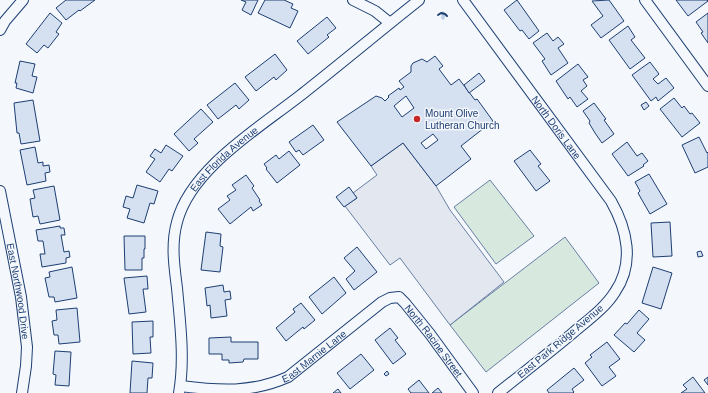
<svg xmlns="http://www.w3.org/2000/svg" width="708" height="393" viewBox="0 0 708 393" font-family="Arial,sans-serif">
  <rect width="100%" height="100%" fill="#f4f7fb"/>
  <g fill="#d7e8df" stroke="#687fa3">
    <polygon points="490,180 534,236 496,264 454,207"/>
    <polygon points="565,237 599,283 486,372 450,325"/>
  </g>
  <polygon fill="#e3e8f0" stroke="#687fa3" points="403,143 436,186 450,210 504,282 450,325 400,258 390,265 345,206 357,198 353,193 377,175 371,166"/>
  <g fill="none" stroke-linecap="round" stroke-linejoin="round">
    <polyline stroke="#bed0e5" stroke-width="3.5" points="443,13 443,18"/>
  </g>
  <g fill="#d5e0f0" stroke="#1d3f73" fill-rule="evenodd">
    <polygon points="66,0 95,0 80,11 79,10 66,20 56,8"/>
    <polygon points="241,0 258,0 251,15 242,10 246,2"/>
    <polygon points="265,0 284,0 293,4 291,8 298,11 290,28 258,13"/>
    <polygon points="517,0 539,31 529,39 522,30 520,31 504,10"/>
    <polygon points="609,0 624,21 601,38 591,25 603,16 592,1"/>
    <polygon points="676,0 707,0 708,1 688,16"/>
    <polygon points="50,13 62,23 56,32 59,34 48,48 44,45 37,53 26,44"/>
    <polygon points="708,13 708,43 701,33 703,32 696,22"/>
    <polygon points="327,17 336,28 327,35 329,37 308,54 297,41"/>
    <polygon points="628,26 635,37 631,40 645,58 630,69 609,40"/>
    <polygon points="547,33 553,41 558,37 564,44 558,48 568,63 551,75 542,61 545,59 533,43"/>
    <polygon points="275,54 287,70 276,80 274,77 256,91 245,77"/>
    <path d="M435 56 443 66 439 69 451 85 459 79 475 100 477 99 493 121 461 146 471 159 436 186 403 143 371 166 337 122 376 96 382 98 385 101 389 97 388 96 399 88 400 90 404 87 399 81 411 72V66L413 63 422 59 427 62ZM406 96 414 108 402 117 394 106ZM433 134 438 140 426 149 421 143Z"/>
    <polygon points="20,61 35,64 32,76 37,77 33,93 16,88 17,83 15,83"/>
    <polygon points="650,62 659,74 653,79 658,84 666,78 674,88 658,101 656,97 651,101 632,75"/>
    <polygon points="578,64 588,77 583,80 587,86 581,91 588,99 577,107 570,97 568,99 556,81"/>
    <polygon points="479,73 485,81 469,93 464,85"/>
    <polygon points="235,83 249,100 239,109 236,105 218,119 207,105"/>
    <polygon points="674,98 682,108 684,106 690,114 692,113 700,123 682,137 660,109"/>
    <polygon points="33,100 40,141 21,144 19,133 17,133 14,103"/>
    <polygon points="646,102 649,106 644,110 641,105"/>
    <polygon points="594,103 606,119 604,120 614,134 602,143 595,133 589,123 590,121 583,111"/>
    <polygon points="201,109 213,122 194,139 198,143 189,151 174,134"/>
    <polygon points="313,125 324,140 303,155 299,150 296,152 289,142"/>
    <polygon points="699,137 707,153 708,152 708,167 695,173 682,145"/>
    <polygon points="627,142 637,156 642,153 648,161 643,165 644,166 628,176 612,154"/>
    <polygon points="166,145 183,156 172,171 169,169 160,182 146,172 155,159 150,156 155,149 161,153"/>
    <polygon points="35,147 38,163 43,162 43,166 49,165 50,172 45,173 46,181 27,185 20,150"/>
    <polygon points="530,150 541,164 538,166 550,181 536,191 514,161"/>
    <polygon points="289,151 300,165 277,183 266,169 267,168 264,164 276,155 279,159"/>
    <polygon points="649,174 667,204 650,214 638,193 640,191 635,182"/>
    <polygon points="246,175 254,186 252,188 260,200 259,201 262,205 253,211 251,207 230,224 218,209 230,200 227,196 236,190 232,185"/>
    <polygon points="137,185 158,191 154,204 150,203 144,223 127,218 130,209 123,207 126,196 133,198"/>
    <polygon points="54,186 60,220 40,224 38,216 33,217 30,199 35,198 33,190"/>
    <polygon points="349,187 357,198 344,207 336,197"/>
    <polygon points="670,222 672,256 653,257 651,223"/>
    <polygon points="60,226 60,228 64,228 65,235 61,235 64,252 69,251 70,257 66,258 66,263 42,267 40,254 45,254 43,241 38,241 36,230"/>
    <polygon points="206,232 221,234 220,246 223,247 220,272 201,270"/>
    <polygon points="124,236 145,236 145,249 144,249 144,258 142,258 142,270 125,270"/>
    <polygon points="357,247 377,272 354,290 346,279 355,271 344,258"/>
    <polygon points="701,251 703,256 698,257 697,252"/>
    <polygon points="72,267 77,298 55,302 54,297 49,297 45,278 50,277 49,272"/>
    <polygon points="653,267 672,273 661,309 642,303"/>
    <polygon points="147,276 148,289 143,289 146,312 129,314 124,278"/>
    <polygon points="334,277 346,293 322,314 309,297"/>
    <polygon points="223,285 224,292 230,291 231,299 225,300 227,316 211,318 210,305 207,306 205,288"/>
    <polygon points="301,303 315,320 304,329 303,327 286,341 276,328 295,312 293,309"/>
    <polygon points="77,308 80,342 59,344 58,335 54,335 52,321 57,320 56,310"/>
    <polygon points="639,310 649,319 637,333 645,340 634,352 614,335 625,323 627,324"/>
    <polygon points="153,321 153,337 150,337 151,353 133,354 132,322"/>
    <polygon points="390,328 398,338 395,340 406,354 393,364 375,340"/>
    <polygon points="231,337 231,342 258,342 258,359 244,359 243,362 229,363 229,360 222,360 222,354 209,354 209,338"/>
    <polygon points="607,342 620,359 609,367 616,376 602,386 585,363 592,357 590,355"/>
    <polygon points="55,351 71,352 69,386 55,385 56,375 53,374"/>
    <polygon points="361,354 374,370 350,389 337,373"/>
    <polygon points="132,361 153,363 152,378 148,378 147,393 130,393"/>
    <polygon points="574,368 584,380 572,389 574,392 573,393 549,393 547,390"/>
    <polygon points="387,371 389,374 386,376 384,374"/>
    <polygon points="693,377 705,393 681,393 687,389 683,385"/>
    <polygon points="708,377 708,385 704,380"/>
    <polygon points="419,380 429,393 411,393 408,389"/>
    <polygon points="438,388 442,393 432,393"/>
    <polygon points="338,389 341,393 333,393"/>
  </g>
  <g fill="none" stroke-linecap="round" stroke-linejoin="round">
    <defs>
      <g id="minor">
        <polyline points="353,0 375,11 390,23"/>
        <path id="s1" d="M463 0 611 201C627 229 635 263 615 292 605 308 588 320 574 332 549 353 523 373 498 393"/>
        <polyline points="645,0 708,86"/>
        <polyline points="0,30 5,21 23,0"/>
        <path id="s2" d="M0 191 21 297 27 347 26 366 22 393"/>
        <path id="s3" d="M181 386C220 391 252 393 288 377L382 302 390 298 399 297 405 303 430 334 473 393"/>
        <path id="s4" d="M179 393C185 359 180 322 177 288 174 265 171 244 177 222 191 167 264 125 306 91 344 61 381 30 419 0"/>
      </g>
    </defs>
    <use href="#minor" stroke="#1d3f73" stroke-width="12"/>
    <use href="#minor" stroke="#f4f7fb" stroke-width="10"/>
    <polyline stroke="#1d3f73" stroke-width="2" points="438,15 441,13 445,14 447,16"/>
  </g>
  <circle fill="#c62828" stroke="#f4f7fb" stroke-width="1.5" cx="417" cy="119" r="4"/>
  <g text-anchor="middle" stroke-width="3" stroke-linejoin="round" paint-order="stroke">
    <g font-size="10" fill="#1d3f73" stroke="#f4f7fb" text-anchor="start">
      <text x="425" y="117">Mount Olive<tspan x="425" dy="12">Lutheran Church</tspan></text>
    </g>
    <g font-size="10" fill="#1d3f73" stroke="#f4f7fb">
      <text dy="4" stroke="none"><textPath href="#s1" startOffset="158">North Doris Lane</textPath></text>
      <text dy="4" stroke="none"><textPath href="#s4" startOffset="252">East Florida Avenue</textPath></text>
      <text dy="4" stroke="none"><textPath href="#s2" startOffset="102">East Northwood Drive</textPath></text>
      <text dy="4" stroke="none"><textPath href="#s3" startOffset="303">North Racine Street</textPath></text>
      <text transform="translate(560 341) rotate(-40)" y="4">East Park Ridge Avenue</text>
      <text dy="4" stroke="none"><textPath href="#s3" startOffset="142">East Marnie Lane</textPath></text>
    </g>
  </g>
</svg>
